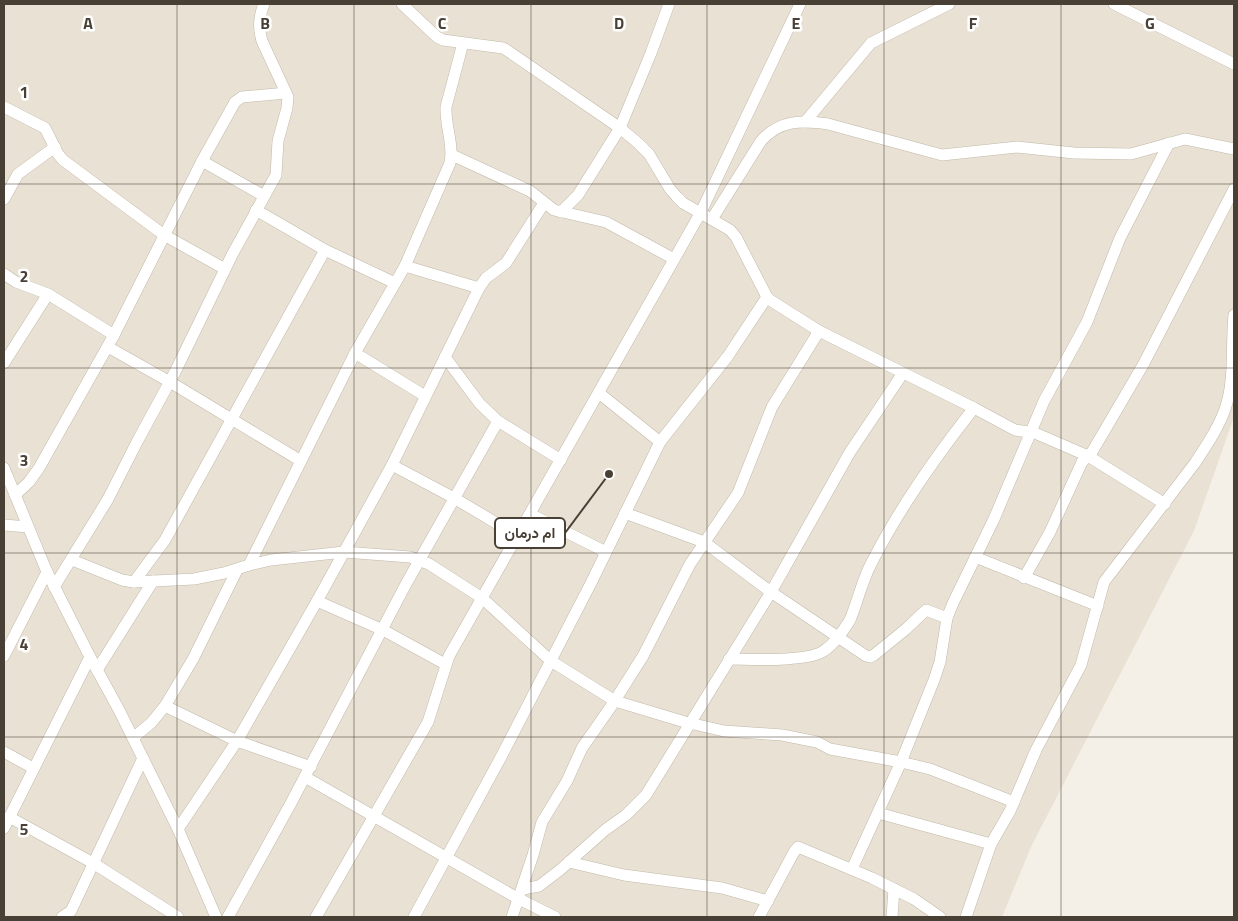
<svg xmlns="http://www.w3.org/2000/svg" width="1238" height="921" viewBox="0 0 1238 921" font-family="'Titillium Web',Vazirmatn,sans-serif">
  <rect width="100%" height="100%" fill="#f5f0e7"/>
  <polygon fill="#e9e2d4" points="4,4 1234,4 1234,417 1194,531 1031,847 1002,917 4,917"/>
  <g fill="none" stroke-linecap="round" stroke-linejoin="round">
    <defs>
      <g id="minor">
        <polyline points="402,4 437,37 443,40 503,48 508,51 620,128 638,143 649,154 670,189 677,197 683,203 730,230 736,237 767,297 770,300 819,331 974,408 1015,430 1035,433 1088,456 1165,504"/>
        <polyline points="1114,4 1234,64"/>
        <polyline points="4,107 45,128 58,154 63,160 164,235 225,269"/>
        <polyline points="805,122 871,43 949,4"/>
        <polyline points="452,155 530,191 554,210 606,222 674,259"/>
        <polyline points="202,161 264,196"/>
        <polyline points="4,199 18,174 55,147"/>
        <polyline points="256,210 325,250 395,283"/>
        <polyline points="561,212 578,195 620,128 651,53 669,4"/>
        <path d="M712 219 761 141C779 120 802 120 828 124L942 155 1017 147 1074 153 1131 154 1185 139 1234 149"/>
        <polyline points="405,266 479,288"/>
        <polyline points="4,274 16,282 48,294 114,335"/>
        <polyline points="108,347 170,382 301,461"/>
        <polyline points="355,353 425,396"/>
        <polyline points="445,357 480,404 498,421 561,460"/>
        <polyline points="4,363 48,294"/>
        <polyline points="599,393 660,442"/>
        <polyline points="392,465 454,498 518,536"/>
        <polyline points="4,468 47,572 90,657 119,710 178,829 216,917"/>
        <polyline points="15,495 29,482 39,468 114,335 202,161 235,102 242,97 286,93"/>
        <polyline points="625,513 704,542 771,592 866,656 870,657 874,655 906,629 926,610 947,618"/>
        <polyline points="530,514 606,552"/>
        <polyline points="4,525 28,527"/>
        <polyline points="975,557 1098,606"/>
        <polyline points="72,560 122,580 134,582 194,579 224,573 249,565 271,560 344,552 410,557 429,564 482,598 551,661 615,701 685,722 724,731 782,735 817,742 830,749 901,762 930,769 1014,802"/>
        <path d="M249 565 355 353 405 266 450 163C454 144 445 126 446 107L463 43"/>
        <polyline points="1024,578 1050,532 1082,462 1092,452 1143,365 1234,189"/>
        <polyline points="134,582 165,540 325,250"/>
        <path d="M54 587 108 499 138 440 175 372 232 255 276 175 278 141 287 108 288 97 262 41C258 27 259 17 264 4"/>
        <polyline points="317,601 383,630 445,664"/>
        <polyline points="4,656 47,572"/>
        <path d="M729 659C752 659 803 662 822 652 834 645 843 631 850 620 858 601 862 580 872 562 900 507 936 456 974 408"/>
        <polyline points="97,670 153,581"/>
        <polyline points="165,706 237,741 311,767"/>
        <polyline points="133,738 151,723 165,706 193,659 237,570"/>
        <polyline points="4,752 33,768"/>
        <polyline points="305,777 519,899 555,917"/>
        <polyline points="878,813 991,844"/>
        <polyline points="9,817 93,863 178,917"/>
        <polyline points="4,828 90,657"/>
        <polyline points="178,829 237,741 317,601 392,465 479,288 486,278 506,263 544,203"/>
        <polyline points="569,862 624,875 722,888 768,901"/>
        <polyline points="852,869 901,762 934,680 940,662 947,618 953,603 994,519 1044,401 1087,322 1120,238 1169,143"/>
        <polyline points="523,889 539,886 560,870 605,830 626,815 646,795 771,592 850,452 903,373"/>
        <polyline points="62,917 71,911 143,758"/>
        <polyline points="228,917 291,803 406,584 498,421"/>
        <polyline points="316,917 428,722 449,656 701,212 800,4"/>
        <polyline points="414,917 501,757 591,583 660,442 728,356 767,297"/>
        <polyline points="512,917 533,855 542,822 567,781 582,748 612,705 643,656 690,564 738,493 772,407 819,331"/>
        <polyline points="759,917 794,852 798,847 872,878 914,899 940,917"/>
        <polyline points="892,917 894,889"/>
        <path d="M966 917 991 844 1010 811 1036 750 1081 665 1104 582 1195 463C1206 446 1220 426 1226 406 1235 379 1231 344 1234 315"/>
      </g>
    </defs>
    <use href="#minor" stroke="#c1b8a8" stroke-width="12"/>
    <use href="#minor" stroke="#fff" stroke-width="11"/>
  </g>
  <path fill="none" stroke="#494035" stroke-width="1" stroke-opacity="0.55" d="M177 4V917M354 4V917M531 4V917M707 4V917M884 4V917M1061 4V917M4 184H1234M4 368H1234M4 553H1234M4 737H1234"/>
  <g font-size="16" text-anchor="middle" font-weight="bold" fill="#494035" stroke="#fff" stroke-width="5" stroke-linejoin="round" paint-order="stroke">
    <text x="88" y="29">A</text>
    <text x="265" y="29">B</text>
    <text x="442" y="29">C</text>
    <text x="619" y="29">D</text>
    <text x="796" y="29">E</text>
    <text x="973" y="29">F</text>
    <text x="1150" y="29">G</text>
    <text x="24" y="98">1</text>
    <text x="24" y="282">2</text>
    <text x="24" y="466">3</text>
    <text x="24" y="650">4</text>
    <text x="24" y="835">5</text>
  </g>
  <path fill="none" stroke="#494035" stroke-width="2" d="M609 474L565 533"/>
  <circle fill="#494035" stroke="#fff" stroke-width="2" cx="609" cy="474" r="5"/>
  <rect fill="#fff" stroke="#494035" stroke-width="2" x="495" y="518" width="70" height="30" rx="5"/>
  <g font-size="15" text-anchor="middle" font-weight="bold" fill="#494035">
    <text x="530" y="538">ام درمان</text>
  </g>
  <rect width="1238" height="921" fill="none" stroke="#494035" stroke-width="10"/>
</svg>
